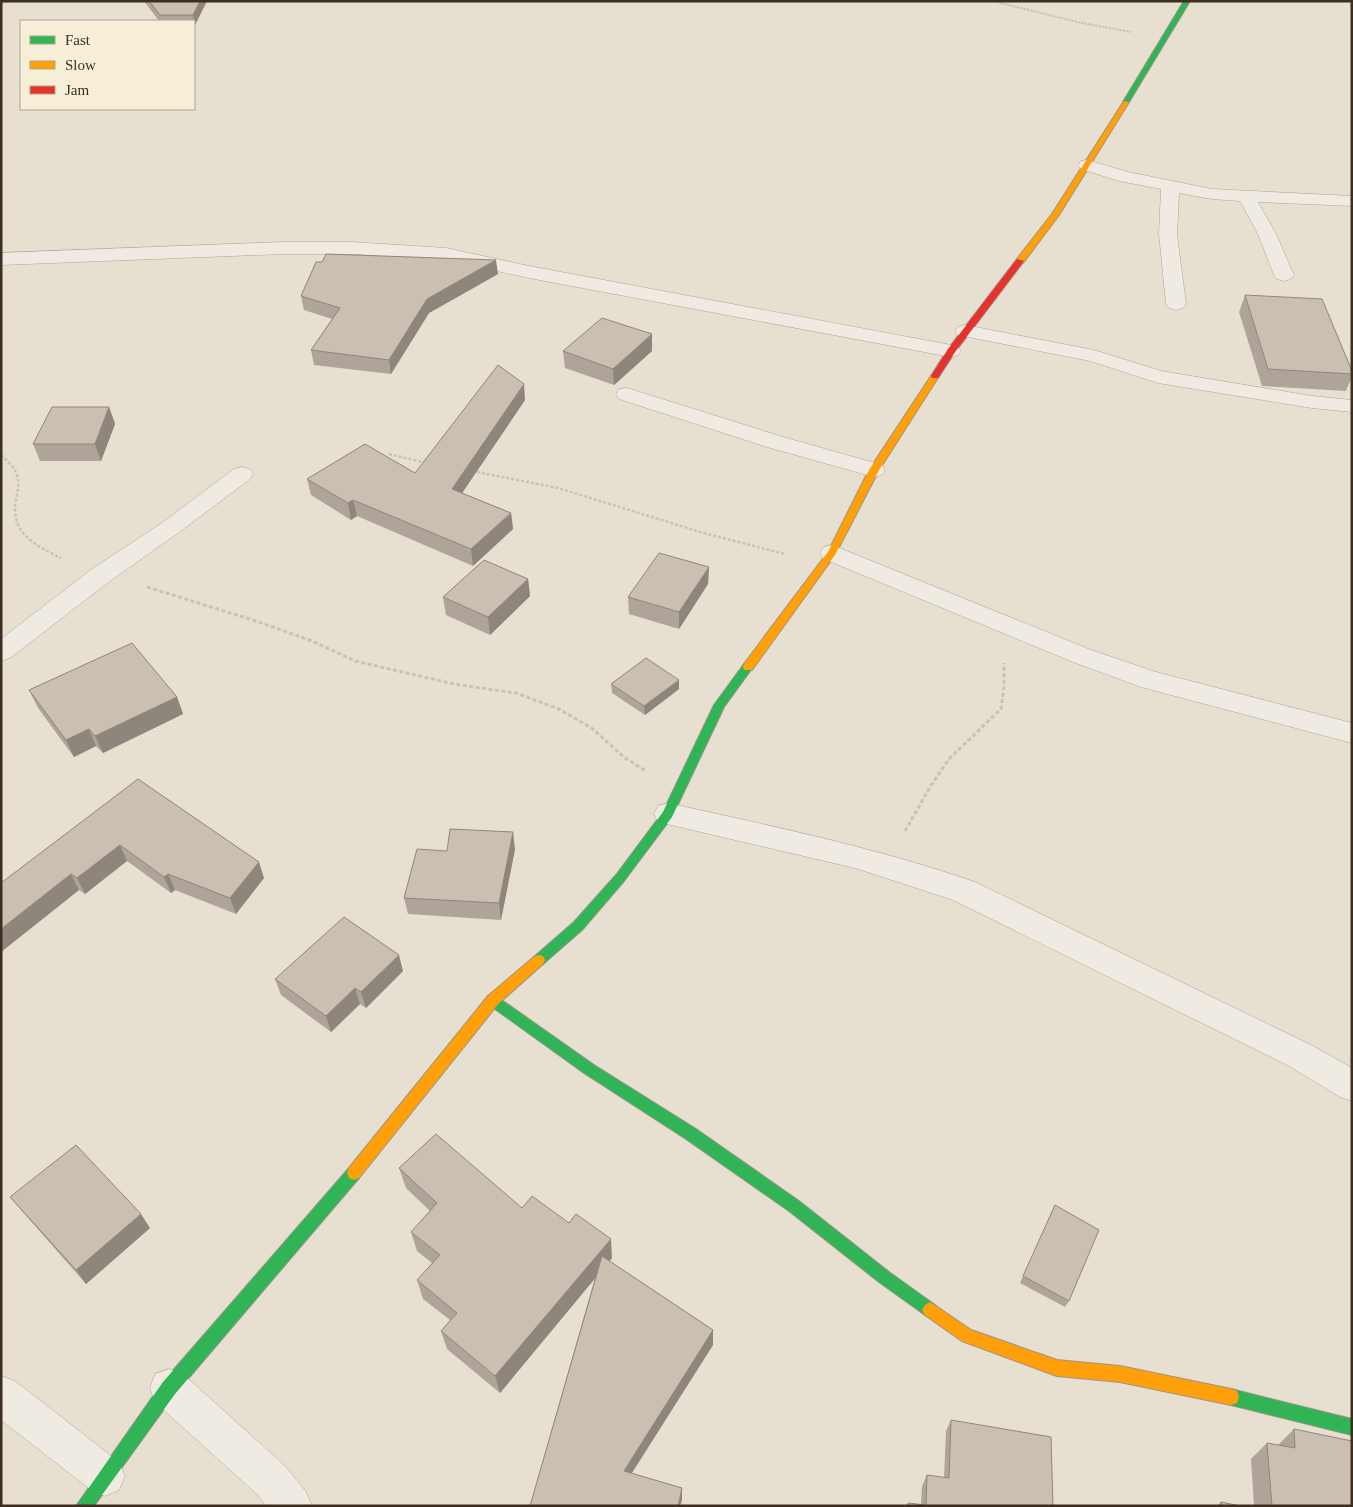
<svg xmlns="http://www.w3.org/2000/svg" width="1353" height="1507" viewBox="0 0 1353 1507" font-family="'Times New Roman',serif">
  <rect width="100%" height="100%" fill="#e7e0d1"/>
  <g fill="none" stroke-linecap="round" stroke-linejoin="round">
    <defs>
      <g id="street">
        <polygon points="1087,160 1128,172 1212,189 1352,196 1352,206 1258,202 1276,234 1294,275 1291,279 1284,281 1277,279 1274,275 1258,234 1240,201 1212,199 1179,193 1177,234 1186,304 1183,308 1176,310 1169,308 1166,304 1159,234 1161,189 1119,181 1081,169 1078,165 1081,161"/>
        <polygon points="283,242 352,242 446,248 529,266 951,345 958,347 961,351 958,355 951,357 529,278 446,260 352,254 283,254 1,265 1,253"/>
        <polygon points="965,325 1094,350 1161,371 1312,396 1352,400 1352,412 1312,408 1158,383 1090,361 958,335 955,331 958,327"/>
        <polygon points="627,388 783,437 882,465 885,470 882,475 874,477 767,447 619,399 616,394 619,389"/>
        <polygon points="242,467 250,469 253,474 250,479 178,533 110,581 10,658 1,661 1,639 92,569 162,523 234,469"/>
        <polygon points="832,545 1091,650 1156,672 1352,723 1352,743 1141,687 1073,662 824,559 820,553 824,547"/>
        <path d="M668 803C771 826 874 847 975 882L1313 1046 1352 1068V1101L1340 1097 1289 1066 953 900 855 868 658 822 654 814 658 806Z"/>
        <polygon points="169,1369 183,1374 286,1467 306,1492 312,1506 266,1506 258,1495 155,1402 150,1388 155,1374"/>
        <polygon points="1,1376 15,1381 119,1462 125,1476 119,1490 105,1496 91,1490 1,1420"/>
      </g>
      <g id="fast">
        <polygon points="1184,1 1190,1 1129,102 1124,103 1123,102"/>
        <polygon points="748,663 753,667 724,707 672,817 624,881 582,930 543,964 539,965 535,964 533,960 535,956 574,922 616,875 663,812 714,705 744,664"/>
        <polygon points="493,994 594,1065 696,1129 799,1201 889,1272 935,1305 938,1310 935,1315 930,1318 925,1315 879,1282 789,1211 686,1139 584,1073 488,1004 487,1000 488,996"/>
        <polygon points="354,1166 359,1168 361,1173 359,1178 175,1394 94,1506 76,1506 163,1382 349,1168"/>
        <polygon points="1231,1389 1352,1419 1352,1435 1231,1405 1225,1403 1223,1397 1225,1391"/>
      </g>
      <g id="slow">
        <polygon points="1124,101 1129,102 1059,215 1023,263 1017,263 1017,259 1052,214"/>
        <polygon points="935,373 939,376 879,470 835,555 752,670 744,670 743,667 744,664 828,552 869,470 931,376"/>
        <polygon points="539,955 543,956 545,960 543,964 498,1004 359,1178 354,1180 349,1178 347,1173 349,1168 488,996 535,956"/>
        <polygon points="930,1302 971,1330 1057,1360 1120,1366 1231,1389 1237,1391 1239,1397 1237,1403 1231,1405 1120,1382 1057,1376 962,1341 925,1315 922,1310 925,1305"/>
      </g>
      <polygon id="jam" points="1017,259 1024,261 955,352 938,378 932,378 931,376 948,349"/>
    </defs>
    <use href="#street" stroke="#ada599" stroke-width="1"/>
    <use href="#fast" stroke="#9c958a" stroke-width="2"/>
    <use href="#slow" stroke="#9c958a" stroke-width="2"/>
    <use href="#jam" stroke="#9c958a" stroke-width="2"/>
    <g stroke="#c8c2b9" stroke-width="2" stroke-dasharray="2.5 1" stroke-linecap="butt">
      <polyline points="993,1 1077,22 1131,32"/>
      <polyline points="1,4 10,1"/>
    </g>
    <g stroke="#c8c2b9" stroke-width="2.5" stroke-dasharray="3 2" stroke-linecap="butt">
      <polyline points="389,454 427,463"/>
      <path d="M1 455C34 482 8 494 17 522 23 540 45 550 61 558"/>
      <polyline points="472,471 558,488 707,534 785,554"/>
    </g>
    <g stroke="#c8c2b9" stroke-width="3" stroke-dasharray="4 2.5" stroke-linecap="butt">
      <polyline points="147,587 256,621 312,641 355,661 454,684 516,693 559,709 593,729 625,758 646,771"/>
      <polyline points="905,831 930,787 949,759 1001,709 1004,687 1004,663"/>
    </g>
    <use href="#street" fill="#efebe3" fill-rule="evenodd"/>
    <use href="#fast" fill="#30b455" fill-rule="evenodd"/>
    <use href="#slow" fill="#ff9f0a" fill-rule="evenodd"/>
    <use href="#jam" fill="#e5322d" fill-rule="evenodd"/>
  </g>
  <g fill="#afa499">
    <polygon points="144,1 207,1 195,25 194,25 194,21 159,21"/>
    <polygon points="498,274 429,313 391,374 314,365 311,350 332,319 304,310 301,296"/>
    <polygon points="1245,295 1352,374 1352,376 1346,391 1262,386 1239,312"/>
    <polygon points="652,334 652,351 614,385 565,368 563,351"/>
    <polygon points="525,400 462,493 511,513 513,529 473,566 357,516 351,520 311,495 307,479 415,473"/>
    <polygon points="109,407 115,424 101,461 40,461 33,444"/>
    <polygon points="709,567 708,584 679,629 629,614 628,597"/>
    <polygon points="528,579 530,596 490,635 446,615 443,597"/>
    <polygon points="611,684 679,689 645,715 612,693"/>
    <polygon points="29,690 177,697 183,714 103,753 96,746 74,757 38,708"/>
    <polygon points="138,779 264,878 236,914 175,890 171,893 127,861 85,894 79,890 1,952"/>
    <polygon points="515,849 501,920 408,914 404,898 447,851"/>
    <polygon points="403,971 366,1008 360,1004 331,1032 281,995 275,979"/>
    <polygon points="399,1168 522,1208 612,1258 609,1261 713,1330 713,1345 631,1473 682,1488 682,1500 680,1506 530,1506 595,1278 500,1393 447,1349 441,1331 450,1320 423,1299 417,1280 432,1263 417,1251 411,1232 430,1211 406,1188"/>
    <polygon points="10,1197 150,1228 86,1284 22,1211"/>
    <polygon points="1055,1205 1069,1301 1065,1307 1020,1283"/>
    <polygon points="951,1420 1053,1506 907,1506 908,1503 921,1505 922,1486 927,1475 944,1478 946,1431"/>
    <polygon points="1294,1429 1352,1506 1254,1506 1251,1459 1267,1443 1278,1445"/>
    <polygon points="1221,1502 1240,1506 1217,1506"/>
  </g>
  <g fill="#8e867d">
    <polygon points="200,1 207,1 195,25 193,15"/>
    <polygon points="496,260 498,274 429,313 391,374 389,360 427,299"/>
    <polygon points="652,334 652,351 614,385 613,369"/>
    <polygon points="524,384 525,400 454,505 452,489"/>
    <polygon points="109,407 115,424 101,461 95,444"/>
    <polygon points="353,500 357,516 351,520 348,503"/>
    <polygon points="511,513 513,529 473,566 471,549"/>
    <polygon points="709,567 708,584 679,629 679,612"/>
    <polygon points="528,579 530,596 490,635 488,617"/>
    <polygon points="679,680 679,689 645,715 644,706"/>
    <polygon points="177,697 183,714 103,753 95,736"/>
    <polygon points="89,729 96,746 74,757 66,740"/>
    <polygon points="513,832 515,849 501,920 499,903"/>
    <polygon points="120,845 127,861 85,894 77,878"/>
    <polygon points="259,862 264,878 236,914 230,898"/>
    <polygon points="71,874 79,890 1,952 1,929"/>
    <polygon points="168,874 175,890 171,893 164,877"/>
    <polygon points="399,955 403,971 366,1008 361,992"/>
    <polygon points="355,988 360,1004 331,1032 326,1016"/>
    <polygon points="141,1214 150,1228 86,1284 76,1270"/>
    <polygon points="611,1239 612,1258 500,1393 495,1376"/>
    <polygon points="713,1330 713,1345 625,1484 624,1471"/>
    <polygon points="682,1488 682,1500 680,1506 678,1506"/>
  </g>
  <g fill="#cbbfb2" stroke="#8e867d">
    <polygon points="149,1 200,1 193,15 160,15"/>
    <polygon points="326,254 496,260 427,299 389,360 311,350 340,308 301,296 316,262 322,262"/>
    <polygon points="1245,295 1322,299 1352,371 1352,374 1268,369"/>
    <polygon points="602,318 652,334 613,369 563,351"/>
    <polygon points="498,365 524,384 452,489 511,513 471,549 353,500 348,503 307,479 365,444 415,473"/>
    <polygon points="52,407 109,407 95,444 33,444"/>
    <polygon points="659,553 709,567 679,612 628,597"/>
    <polygon points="484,560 528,579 488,617 443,597"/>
    <polygon points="132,643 177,697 95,736 89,729 66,740 29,690"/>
    <polygon points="646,658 679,680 644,706 611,684"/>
    <polygon points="138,779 259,862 230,898 168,874 164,877 120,845 77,878 71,874 1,929 1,883"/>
    <polygon points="450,829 513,832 499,903 404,898 417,849 447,851"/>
    <polygon points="344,917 399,955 361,992 355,988 326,1016 275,979"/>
    <polygon points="436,1134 522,1208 532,1196 569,1223 576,1214 611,1239 495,1376 441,1331 457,1313 417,1280 440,1255 411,1232 437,1203 399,1168"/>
    <polygon points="76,1145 141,1214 76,1270 10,1197"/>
    <polygon points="1055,1205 1099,1230 1069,1301 1023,1276"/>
    <polygon points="602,1256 713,1330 624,1471 682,1488 678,1506 530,1506"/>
    <polygon points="951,1420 1051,1437 1053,1506 908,1506 908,1503 926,1505 927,1475 949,1478"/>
    <polygon points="1294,1429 1352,1441 1352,1506 1272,1506 1267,1443 1295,1448"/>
    <polygon points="1221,1502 1240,1506 1222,1506"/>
  </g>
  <rect width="1353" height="1507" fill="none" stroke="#3d2e20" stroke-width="5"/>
  <rect x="20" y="20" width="175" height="90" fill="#f7eed8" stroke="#ada18e"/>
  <rect x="30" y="36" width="25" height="8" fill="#30b455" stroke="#ada18e"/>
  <text x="65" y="45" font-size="15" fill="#3d2e20">Fast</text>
  <rect x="30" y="61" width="25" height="8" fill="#ff9f0a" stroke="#ada18e"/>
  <text x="65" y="70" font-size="15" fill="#3d2e20">Slow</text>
  <rect x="30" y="86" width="25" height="8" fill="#e5322d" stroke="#ada18e"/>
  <text x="65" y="95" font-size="15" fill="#3d2e20">Jam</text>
</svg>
